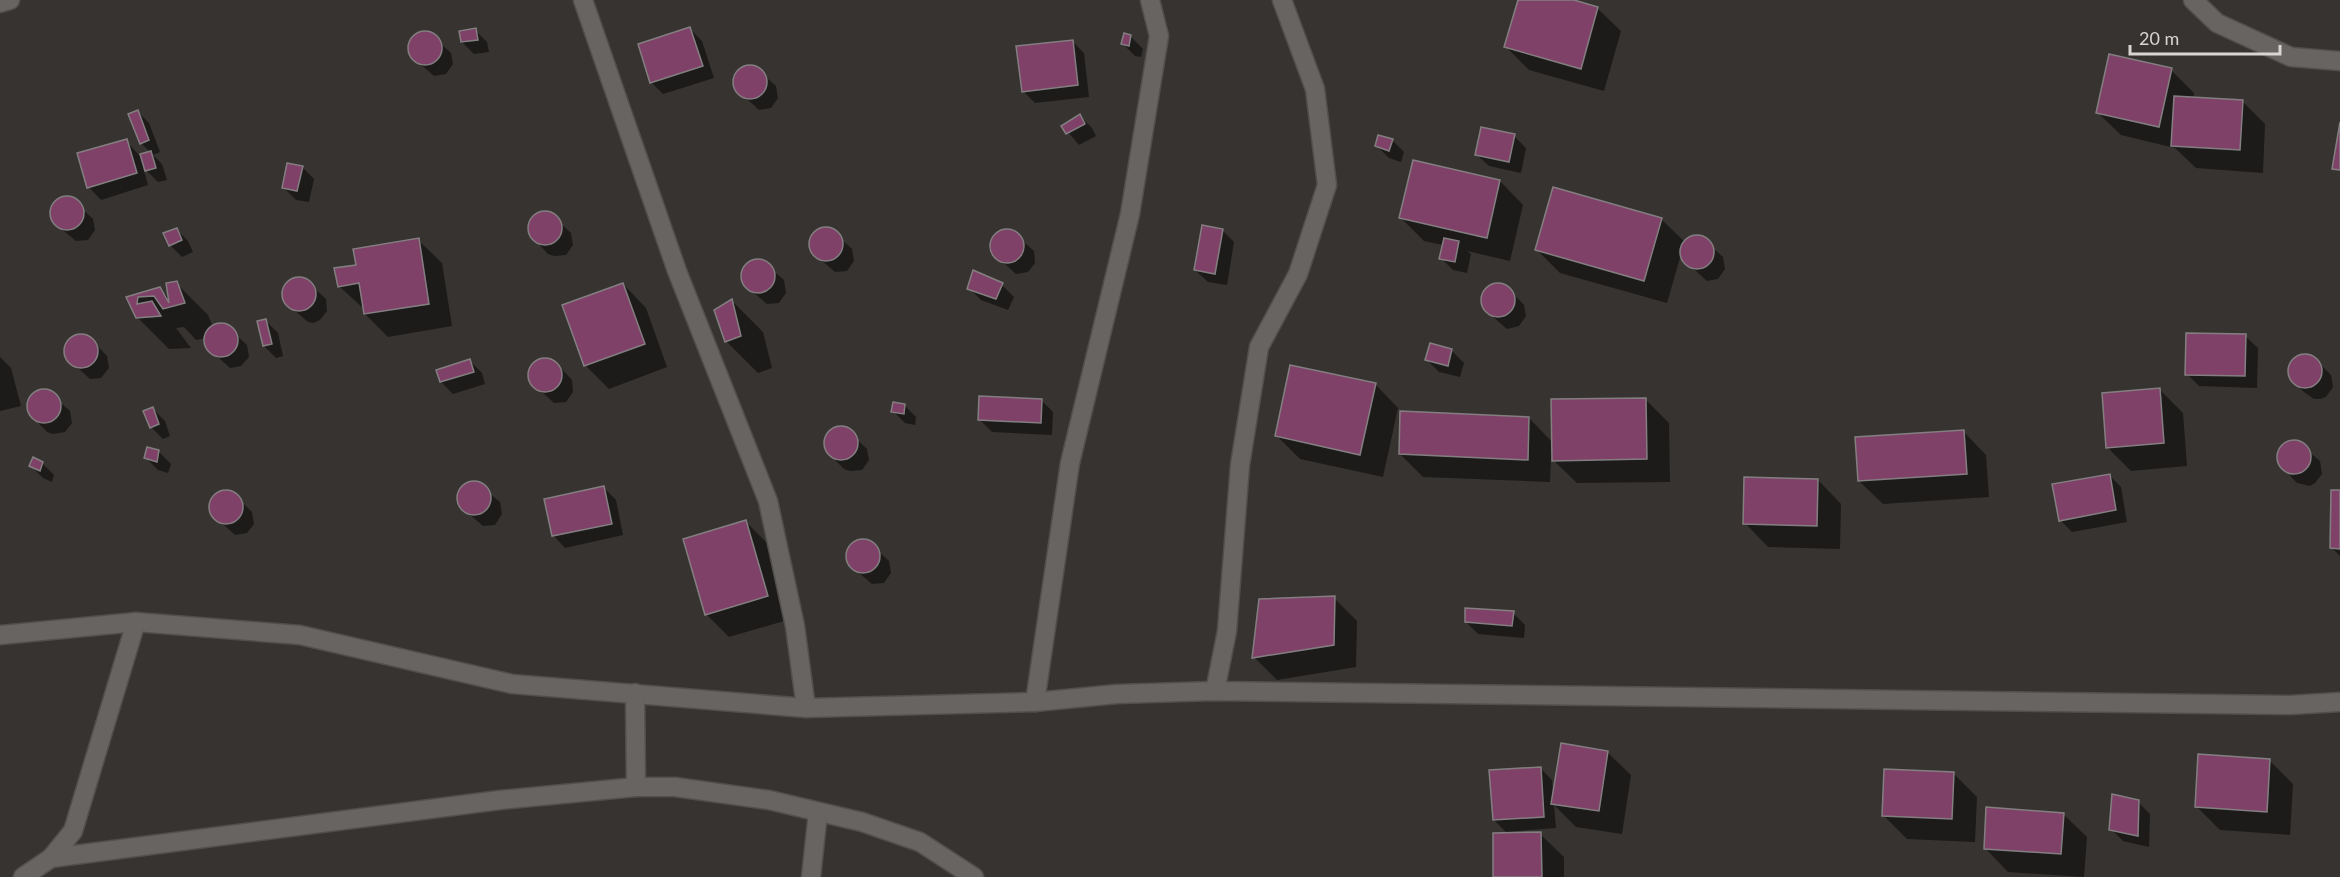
<svg xmlns="http://www.w3.org/2000/svg" width="2340" height="877" viewBox="0 0 2340 877" font-family="Lato,sans-serif">
  <rect width="100%" height="100%" fill="#363330"/>
  <g fill="#0007">
    <polygon points="1519,0 1568,0 1597,8 1621,31 1604,91 1529,70 1506,47"/>
    <polygon points="690,29 702,41 714,78 663,94 651,82"/>
    <polygon points="475,30 487,42 489,52 474,54 462,42"/>
    <polygon points="429,33 451,53 453,64 446,74 434,76 411,56 410,44 417,34"/>
    <polygon points="1131,37 1143,49 1141,57 1135,56 1123,44"/>
    <polygon points="1072,41 1084,53 1089,97 1035,103 1023,91"/>
    <polygon points="753,66 776,86 778,98 771,108 759,110 737,90 734,78 742,68"/>
    <polygon points="2171,70 2194,93 2193,99 2242,101 2265,124 2263,173 2196,168 2175,148 2121,135 2097,112"/>
    <polygon points="137,111 149,123 160,152 153,155 162,164 167,180 158,182 143,167 148,185 101,200 89,187 126,141 140,156 150,152 141,143"/>
    <polygon points="1080,116 1092,128 1096,136 1079,145 1063,126"/>
    <polygon points="1514,136 1526,148 1521,173 1489,166 1476,154"/>
    <polygon points="1392,140 1404,152 1401,162 1389,158 1377,146"/>
    <polygon points="302,167 314,179 309,202 296,200 284,188"/>
    <polygon points="1500,181 1523,205 1510,261 1467,251 1471,254 1467,273 1453,270 1441,258 1443,245 1424,241 1400,217"/>
    <polygon points="71,198 93,219 95,230 88,240 76,241 53,222 52,210 59,200"/>
    <polygon points="543,213 549,213 571,233 573,245 566,255 554,256 548,254 532,237 530,224 537,215"/>
    <polygon points="1661,219 1686,243 1689,239 1701,237 1723,257 1725,269 1718,279 1707,281 1684,260 1682,251 1667,303 1560,273 1537,250"/>
    <polygon points="176,229 188,241 193,252 182,257 170,245"/>
    <polygon points="830,229 852,249 854,261 847,271 835,272 812,252 811,241 818,231"/>
    <polygon points="1222,230 1234,242 1227,285 1208,282 1195,270"/>
    <polygon points="1011,231 1034,251 1035,263 1028,272 1016,274 994,254 992,242 999,232"/>
    <polygon points="418,240 442,263 452,326 388,337 365,314 364,309 339,286 358,266"/>
    <polygon points="762,261 784,280 786,293 779,303 767,304 744,284 743,272 750,262"/>
    <polygon points="974,272 1002,285 1014,297 1008,310 981,300 969,288"/>
    <polygon points="303,278 326,299 327,311 320,320 314,323 308,322 285,302 284,290 291,280"/>
    <polygon points="176,283 208,315 213,327 225,325 247,345 249,357 241,366 230,368 208,348 206,338 196,340 184,327 176,328 191,348 169,349 137,317 128,298 160,289 170,299"/>
    <polygon points="623,284 646,308 667,367 609,389 585,365"/>
    <polygon points="1501,285 1507,287 1524,305 1526,316 1519,326 1507,329 1484,309 1482,297 1489,288"/>
    <polygon points="732,301 763,332 772,368 758,373 726,341"/>
    <polygon points="266,321 278,333 283,356 276,358 264,346"/>
    <polygon points="85,336 90,338 107,356 109,368 101,378 90,379 68,359 65,347 73,338"/>
    <polygon points="2245,336 2258,348 2257,388 2199,386 2187,374"/>
    <polygon points="1452,351 1464,363 1460,377 1439,372 1427,360"/>
    <polygon points="2308,356 2314,358 2331,375 2333,387 2326,397 2320,399 2314,399 2304,392 2291,379 2289,367 2296,358"/>
    <polygon points="0,357 11,368 21,406 0,411"/>
    <polygon points="549,360 555,362 572,380 573,392 566,402 554,403 532,383 530,371 537,362"/>
    <polygon points="470,361 482,373 485,384 453,394 441,382"/>
    <polygon points="1375,384 1398,408 1383,477 1300,459 1277,436"/>
    <polygon points="41,390 47,391 70,411 72,423 65,432 53,434 47,432 30,414 29,402 36,393"/>
    <polygon points="2160,390 2183,413 2187,466 2131,471 2107,447"/>
    <polygon points="1041,400 1053,412 1052,435 992,432 980,420"/>
    <polygon points="1646,400 1669,423 1670,482 1577,483 1551,458 1550,482 1423,477 1400,454 1529,418 1553,443"/>
    <polygon points="904,405 916,417 915,425 905,423 893,411"/>
    <polygon points="153,409 165,421 170,436 163,439 151,427"/>
    <polygon points="839,428 845,428 867,449 869,460 862,470 850,471 844,469 827,452 825,446 828,434"/>
    <polygon points="1963,431 1986,455 1989,497 1883,504 1859,481"/>
    <polygon points="2297,442 2320,461 2322,474 2315,483 2310,486 2297,483 2281,466 2279,454 2286,443"/>
    <polygon points="159,452 171,464 168,473 158,470 146,458"/>
    <polygon points="42,463 54,475 52,482 43,478 31,466"/>
    <polygon points="2109,475 2121,487 2127,522 2072,532 2060,520"/>
    <polygon points="1818,480 1841,504 1840,549 1768,547 1745,523"/>
    <polygon points="477,483 500,502 502,514 495,525 483,526 460,506 458,494 466,484"/>
    <polygon points="604,488 616,500 623,535 565,548 553,535"/>
    <polygon points="224,491 230,491 252,512 254,524 247,533 235,535 213,515 210,509 213,497"/>
    <polygon points="2340,491 2340,556 2332,548"/>
    <polygon points="746,522 769,545 791,619 729,637 706,614"/>
    <polygon points="867,541 889,561 891,573 884,583 872,584 850,565 848,552 855,542"/>
    <polygon points="1334,598 1357,621 1356,667 1277,680 1254,657"/>
    <polygon points="1513,613 1525,625 1524,638 1478,634 1466,622"/>
    <polygon points="1607,752 1631,775 1622,834 1576,827 1554,805 1556,828 1506,832 1494,820 1540,768 1552,780 1553,793"/>
    <polygon points="2270,761 2293,784 2290,835 2220,830 2197,807"/>
    <polygon points="1954,774 1977,797 1975,842 1907,839 1884,816"/>
    <polygon points="2138,802 2150,814 2149,847 2123,841 2111,829"/>
    <polygon points="2063,814 2087,837 2084,877 2008,872 1985,848"/>
    <polygon points="1540,834 1564,857 1564,877 1495,877"/>
  </g>
  <g fill="#804168" stroke="#837f81" stroke-width="1.5">
    <polygon points="1518,0 1574,0 1598,7 1581,69 1504,47"/>
    <polygon points="690,27 703,66 650,83 638,44"/>
    <polygon points="476,28 478,40 461,42 459,31"/>
    <circle cx="425" cy="48" r="17"/>
    <polygon points="1124,33 1131,35 1129,46 1121,44"/>
    <polygon points="1073,40 1078,85 1022,92 1016,46"/>
    <polygon points="2109,54 2172,68 2159,127 2096,113"/>
    <circle cx="750" cy="82" r="17"/>
    <polygon points="2174,96 2243,100 2240,150 2171,146"/>
    <polygon points="138,110 149,140 140,144 128,114"/>
    <polygon points="1080,114 1085,124 1066,134 1061,126"/>
    <polygon points="2340,122 2340,170 2332,169"/>
    <polygon points="1481,127 1515,134 1509,162 1475,155"/>
    <polygon points="1378,135 1393,139 1389,151 1375,146"/>
    <polygon points="127,139 137,173 87,188 77,153"/>
    <polygon points="151,151 156,168 145,171 140,154"/>
    <polygon points="1413,160 1500,180 1487,238 1399,218"/>
    <polygon points="287,163 303,166 297,191 282,188"/>
    <polygon points="1553,187 1662,218 1644,281 1535,250"/>
    <circle cx="67" cy="213" r="17"/>
    <circle cx="545" cy="228" r="17"/>
    <polygon points="1202,225 1223,229 1215,274 1194,270"/>
    <circle cx="826" cy="244" r="17"/>
    <polygon points="177,228 182,240 169,246 163,233"/>
    <circle cx="1007" cy="246" r="17"/>
    <circle cx="1697" cy="252" r="17"/>
    <polygon points="419,238 429,304 364,314 359,283 338,287 334,268 356,265 353,249"/>
    <polygon points="1444,238 1459,241 1455,262 1439,259"/>
    <circle cx="758" cy="276" r="17"/>
    <polygon points="973,270 1003,283 996,299 967,289"/>
    <circle cx="299" cy="294" r="17"/>
    <polygon points="177,281 185,303 163,309 154,296 138,297 137,304 152,301 161,316 136,318 126,297 160,287 169,303 166,283"/>
    <polygon points="623,283 645,344 584,366 562,305"/>
    <circle cx="1498" cy="300" r="17"/>
    <polygon points="732,299 741,336 725,342 714,310"/>
    <polygon points="266,319 272,344 263,346 257,321"/>
    <circle cx="221" cy="340" r="17"/>
    <polygon points="2186,333 2246,334 2245,376 2185,375"/>
    <circle cx="81" cy="351" r="17"/>
    <polygon points="1430,343 1452,349 1448,366 1425,360"/>
    <circle cx="2305" cy="371" r="17"/>
    <circle cx="545" cy="375" r="17"/>
    <polygon points="470,359 474,372 440,382 436,370"/>
    <polygon points="1290,365 1376,383 1360,455 1275,436"/>
    <polygon points="2160,388 2164,443 2106,448 2102,393"/>
    <circle cx="44" cy="406" r="17"/>
    <polygon points="979,396 1042,399 1041,423 978,420"/>
    <polygon points="1646,398 1647,459 1552,461 1551,399"/>
    <polygon points="893,402 905,404 904,414 891,412"/>
    <polygon points="153,407 159,424 150,428 143,411"/>
    <polygon points="1400,411 1529,417 1528,460 1399,454"/>
    <circle cx="841" cy="443" r="17"/>
    <polygon points="1964,430 1967,474 1858,481 1855,437"/>
    <circle cx="2294" cy="457" r="17"/>
    <polygon points="147,447 159,450 157,462 144,458"/>
    <polygon points="33,457 43,462 40,471 29,466"/>
    <polygon points="2110,474 2116,510 2059,521 2052,484"/>
    <polygon points="1744,477 1818,479 1817,526 1743,524"/>
    <circle cx="474" cy="498" r="17"/>
    <polygon points="604,486 612,524 552,536 544,499"/>
    <circle cx="226" cy="507" r="17"/>
    <polygon points="2331,490 2340,490 2340,549 2330,548"/>
    <polygon points="746,520 768,596 705,615 683,539"/>
    <circle cx="863" cy="556" r="17"/>
    <polygon points="1335,596 1334,645 1252,658 1259,599"/>
    <polygon points="1465,608 1514,611 1512,626 1465,622"/>
    <polygon points="1561,743 1608,751 1599,811 1551,804"/>
    <polygon points="2198,754 2270,759 2267,812 2195,807"/>
    <polygon points="1541,767 1544,817 1493,820 1489,770"/>
    <polygon points="1884,769 1954,772 1952,819 1882,816"/>
    <polygon points="2112,794 2139,800 2138,836 2109,830"/>
    <polygon points="1986,807 2064,813 2061,854 1984,849"/>
    <polygon points="1541,832 1542,877 1493,877 1493,833"/>
  </g>
  <g fill="none" stroke-linecap="round" stroke-linejoin="round">
    <defs>
      <g id="minor">
        <polyline points="583,0 677,271 768,501 795,626 806,708"/>
        <polyline points="2193,0 2217,23 2291,57 2340,61"/>
        <polyline points="0,3 10,0"/>
        <polyline points="0,635 136,622 300,635 512,684 806,708 1035,702 1117,694 1215,691 2290,705 2340,702"/>
        <polyline points="1215,691 1227,631 1240,465 1259,347 1298,274 1327,185 1315,89 1282,0"/>
        <polyline points="635,693 636,787"/>
        <polyline points="1035,702 1070,463 1130,214 1159,36 1150,0"/>
        <polyline points="51,858 500,800 636,787 675,787 769,800 862,822 920,842 974,877"/>
        <polyline points="23,877 51,858 73,831 136,622"/>
        <polyline points="811,877 818,812"/>
      </g>
    </defs>
    <use href="#minor" stroke="#514f4d" stroke-width="21"/>
    <use href="#minor" stroke="#676461" stroke-width="18"/>
  </g>
  <path d="M2130 45v9h150v-9" fill="none" stroke="#d8d6d4" stroke-width="3"/>
  <text x="2139" y="45" font-size="18" fill="#d8d6d4" stroke="#363330" stroke-width="4.5" paint-order="stroke">20 m</text>
</svg>
